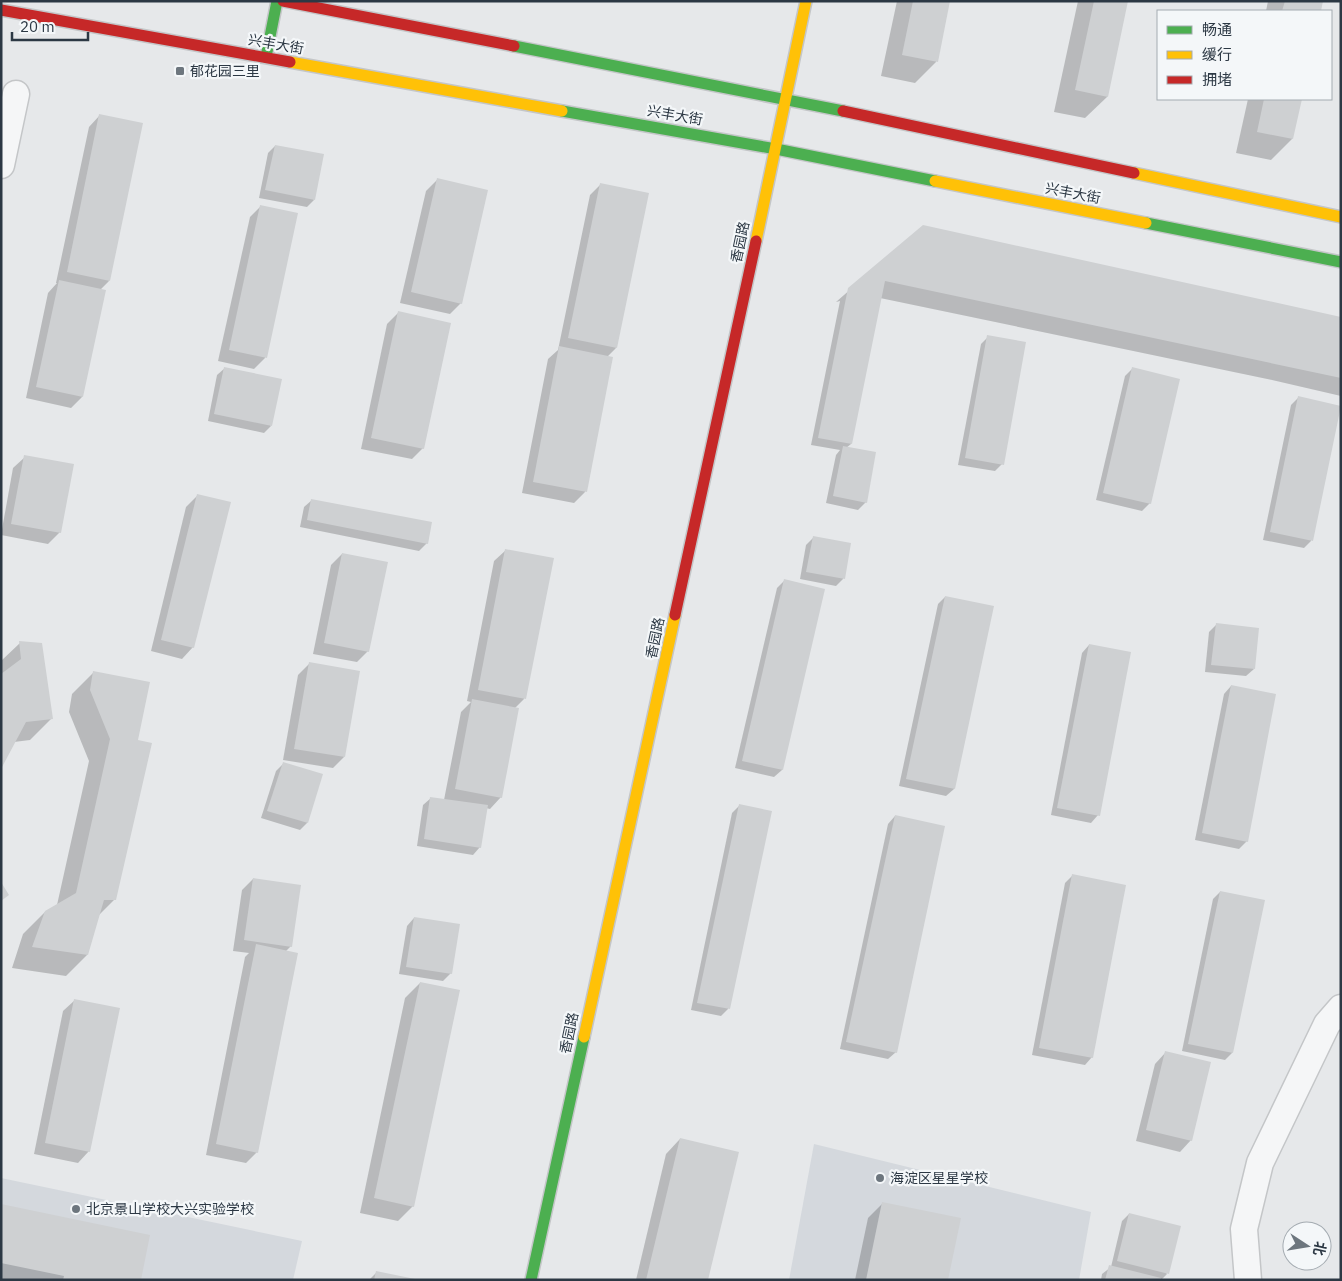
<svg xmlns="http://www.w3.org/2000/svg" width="1342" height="1281" viewBox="0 0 1342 1281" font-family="'IBM Plex Sans','Noto Sans SC',sans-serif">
  <rect width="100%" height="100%" fill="#e6e8ea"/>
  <g fill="#d4d8dd">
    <polygon points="814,1144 1091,1212 1079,1280 789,1280"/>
    <polygon points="1,1178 302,1241 293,1280 1,1280"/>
  </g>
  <g fill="#0003">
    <polygon points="897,1 949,1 936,62 915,83 881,76"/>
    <polygon points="1078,1 1127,1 1107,97 1085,118 1054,112"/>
    <polygon points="1268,1 1322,1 1319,11 1266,11"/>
    <polygon points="1248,99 1301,99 1292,139 1271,160 1236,153"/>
    <polygon points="100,115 109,281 100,290 82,397 71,408 26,398 48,293 57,283 56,283 89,127"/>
    <polygon points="275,146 314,200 307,207 259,198 268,153"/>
    <polygon points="437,180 461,303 450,314 400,303 426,191"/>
    <polygon points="601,184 616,348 607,357 612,358 585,492 574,503 522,493 548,359 558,350 590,195"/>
    <polygon points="261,206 297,214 265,358 254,369 218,361 250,217"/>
    <polygon points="923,226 1341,318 1341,396 1272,380 880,298 851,444 846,448 866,502 858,510 826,503 836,455 840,450 811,445 840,301 836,302"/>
    <polygon points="398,313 423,448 412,459 361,449 387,324"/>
    <polygon points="988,337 1002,464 995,471 958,465 981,344"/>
    <polygon points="225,368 271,426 264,433 208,421 217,375"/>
    <polygon points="1132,369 1150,503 1142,511 1096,500 1125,376"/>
    <polygon points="1298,398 1311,541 1304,548 1263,540 1291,405"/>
    <polygon points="25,457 60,532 48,544 1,535 13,468"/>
    <polygon points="198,495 193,647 182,659 151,651 186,507"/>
    <polygon points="312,500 427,543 419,551 300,527 304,507"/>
    <polygon points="814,537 850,544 843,579 836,586 800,579 806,545"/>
    <polygon points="506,550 524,699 515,708 501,797 490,809 486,808 480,847 473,855 417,846 423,805 431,798 444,800 461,712 471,702 467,701 494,561"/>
    <polygon points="342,554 368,651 357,662 313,654 331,565"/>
    <polygon points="784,581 823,590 782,770 774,777 735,768 777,588"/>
    <polygon points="945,597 992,607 954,789 946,796 899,786 938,604"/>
    <polygon points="1216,625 1254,669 1246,676 1205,672 1209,632"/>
    <polygon points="20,643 52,718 30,740 14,742 1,767 1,661"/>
    <polygon points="1089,645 1098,815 1091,823 1051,815 1082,653"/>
    <polygon points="309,664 344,757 333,768 283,760 298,675"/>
    <polygon points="93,673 137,741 115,899 98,916 87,955 66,976 12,968 23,934 45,912 57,905 89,761 69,712 72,694"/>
    <polygon points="1231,686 1247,841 1239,849 1195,840 1224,694"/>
    <polygon points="283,764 321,775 307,823 300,830 261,818 276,771"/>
    <polygon points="740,805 770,812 728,1009 721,1016 691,1010 732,813"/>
    <polygon points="895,816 896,1052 888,1059 840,1049 888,824"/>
    <polygon points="1072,876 1092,1057 1085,1065 1032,1055 1065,883"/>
    <polygon points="253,879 291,946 285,952 257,1152 246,1163 206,1155 245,957 249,953 233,951 242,890"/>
    <polygon points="1220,892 1232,1053 1225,1060 1182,1051 1213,899"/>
    <polygon points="414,918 451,973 443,981 399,974 407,926"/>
    <polygon points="420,983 413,1206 398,1221 360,1213 405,998"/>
    <polygon points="75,1000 89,1151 78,1163 34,1154 63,1011"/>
    <polygon points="1166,1052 1191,1140 1180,1152 1136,1141 1155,1064"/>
    <polygon points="680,1139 707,1280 636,1280 666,1154"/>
    <polygon points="882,1204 947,1280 855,1280 868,1218"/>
    <polygon points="1,1205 140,1280 1,1280"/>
    <polygon points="1129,1214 1167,1274 1161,1280 1101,1280 1102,1274 1111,1267 1122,1221"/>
    <polygon points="377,1272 413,1280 369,1280"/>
  </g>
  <g fill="#ced0d2">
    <polygon points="913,1 950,1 938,62 902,55"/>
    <polygon points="1094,1 1128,1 1108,97 1075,90"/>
    <polygon points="1285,1 1323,1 1321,11 1282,11"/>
    <polygon points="1264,99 1302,99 1293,139 1257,132"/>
    <polygon points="99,114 143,123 110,281 67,272"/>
    <polygon points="275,145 324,154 315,200 265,190"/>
    <polygon points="437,178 488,190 462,304 411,292"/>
    <polygon points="600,183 649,193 617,348 568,338"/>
    <polygon points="260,205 298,213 267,358 229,350"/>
    <polygon points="923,225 1341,317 1341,378 885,281 852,444 818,438 848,288"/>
    <polygon points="59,280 106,290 83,397 36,387"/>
    <polygon points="398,311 451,323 424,449 371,438"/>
    <polygon points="987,335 1026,342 1004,465 965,458"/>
    <polygon points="559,346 613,357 587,492 533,482"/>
    <polygon points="224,367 282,379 272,426 214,414"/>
    <polygon points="1132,367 1180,379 1151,504 1103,493"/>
    <polygon points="1298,396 1341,406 1313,541 1270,532"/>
    <polygon points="843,446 876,452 867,503 833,496"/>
    <polygon points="24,455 74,464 61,533 11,524"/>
    <polygon points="197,494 231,502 194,648 161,640"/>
    <polygon points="311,499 432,522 428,544 307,520"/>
    <polygon points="813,536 851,543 845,579 806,572"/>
    <polygon points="505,549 554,558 526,699 478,690"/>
    <polygon points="342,553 388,562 369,652 324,643"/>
    <polygon points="784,579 825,589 783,770 742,761"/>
    <polygon points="945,596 994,606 955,789 906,779"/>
    <polygon points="1216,623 1259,628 1255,669 1211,665"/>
    <polygon points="19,641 42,643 53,719 26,722 1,769 1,674 21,659"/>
    <polygon points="1089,644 1131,652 1100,816 1057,808"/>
    <polygon points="309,662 360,671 345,757 294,749"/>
    <polygon points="93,671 150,682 138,740 152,743 116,900 104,900 88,955 32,947 45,911 76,893 110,739 90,690"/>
    <polygon points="1231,685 1276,694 1248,842 1202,833"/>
    <polygon points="472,699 519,708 502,798 455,789"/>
    <polygon points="283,762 323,774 308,823 267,811"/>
    <polygon points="430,797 488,805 481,848 424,839"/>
    <polygon points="739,804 772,811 730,1009 697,1003"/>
    <polygon points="895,815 945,826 897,1053 846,1042"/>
    <polygon points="1072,874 1126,885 1093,1058 1039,1048"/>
    <polygon points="253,878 301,885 292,947 244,940"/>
    <polygon points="1,882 9,895 1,901"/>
    <polygon points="1220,891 1265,900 1233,1053 1188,1044"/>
    <polygon points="414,917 460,924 452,974 406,967"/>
    <polygon points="256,944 298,953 258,1153 216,1144"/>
    <polygon points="420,982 460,990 414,1207 374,1198"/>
    <polygon points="74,999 120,1008 90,1152 45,1143"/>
    <polygon points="1165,1051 1211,1062 1192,1141 1146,1130"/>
    <polygon points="680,1138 739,1152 708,1280 646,1280"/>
    <polygon points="882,1202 961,1218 948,1280 866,1280"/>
    <polygon points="1,1204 150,1235 141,1280 63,1280 64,1276 1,1263"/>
    <polygon points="1129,1213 1181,1226 1169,1274 1117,1261"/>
    <polygon points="1109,1265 1161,1278 1161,1280 1105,1280"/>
    <polygon points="376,1271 415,1279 415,1280 374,1280"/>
  </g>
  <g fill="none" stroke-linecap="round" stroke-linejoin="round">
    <defs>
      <g id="street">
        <polyline points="1,165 16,94"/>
        <polyline points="1248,1280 1244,1229 1260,1163 1327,1024 1341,1008"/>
      </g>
      <g id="fast">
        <polyline points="514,46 843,111"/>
        <polyline points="266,57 277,1"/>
        <polyline points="562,111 776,149 935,181"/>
        <polyline points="1146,223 1341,262"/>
        <polyline points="531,1280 584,1037"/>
      </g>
      <g id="slow">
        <polyline points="290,62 562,111"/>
        <polyline points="1134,173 1341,217"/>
        <polyline points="935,181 1146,223"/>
        <polyline points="756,241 806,1"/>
        <polyline points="584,1037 675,615"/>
      </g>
      <g id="jam">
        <polyline points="283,1 514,46"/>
        <polyline points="1,10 290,62"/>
        <polyline points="843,111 1134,173"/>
        <polyline points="675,615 756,241"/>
      </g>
    </defs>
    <use href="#street" stroke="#c4c6c8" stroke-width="29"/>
    <use href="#fast" stroke="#c4c6c8" stroke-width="14"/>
    <use href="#slow" stroke="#c4c6c8" stroke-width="14"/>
    <use href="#jam" stroke="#c4c6c8" stroke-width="14"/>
    <use href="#street" stroke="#f5f6f7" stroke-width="26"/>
    <use href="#fast" stroke="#4caf50" stroke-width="11"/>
    <use href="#slow" stroke="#ffc107" stroke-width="11"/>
    <use href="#jam" stroke="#c62828" stroke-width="11"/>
  </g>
  <g fill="#6d767e" stroke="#f4f7f9" stroke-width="2">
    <rect x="175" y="66" width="10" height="10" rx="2.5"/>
    <circle cx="880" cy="1178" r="5"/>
    <circle cx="76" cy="1209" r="5"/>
  </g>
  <g text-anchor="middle" stroke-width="4.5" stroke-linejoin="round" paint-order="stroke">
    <g font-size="14" fill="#2c3844" stroke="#f4f7f9">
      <text transform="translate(276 44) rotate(10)" y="5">兴丰大街</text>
      <text transform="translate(675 115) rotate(10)" y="5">兴丰大街</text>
      <text transform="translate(1073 193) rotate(11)" y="5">兴丰大街</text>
      <text transform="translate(740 242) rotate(-78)" y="5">香园路</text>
      <text transform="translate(655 638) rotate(-78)" y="5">香园路</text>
      <text transform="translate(569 1033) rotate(-78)" y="5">香园路</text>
    </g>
    <g font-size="14" fill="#2c3844" stroke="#f4f7f9" text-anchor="start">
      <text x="190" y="76">郁花园三里</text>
      <text x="890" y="1183">海淀区星星学校</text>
      <text x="86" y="1214">北京景山学校大兴实验学校</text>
    </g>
  </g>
  <rect width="1342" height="1281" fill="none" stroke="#2c3844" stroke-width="5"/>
  <rect x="1157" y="10" width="175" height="90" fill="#f4f7f9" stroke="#a4abb1"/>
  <rect x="1167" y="26" width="25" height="8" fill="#4caf50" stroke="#a4abb1"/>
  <text x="1202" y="35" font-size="15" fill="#2c3844">畅通</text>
  <rect x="1167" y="51" width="25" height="8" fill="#ffc107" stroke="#a4abb1"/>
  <text x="1202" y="60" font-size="15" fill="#2c3844">缓行</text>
  <rect x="1167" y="76" width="25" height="8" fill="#c62828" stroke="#a4abb1"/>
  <text x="1202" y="85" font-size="15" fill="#2c3844">拥堵</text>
  <g transform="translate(1307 1246) rotate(102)"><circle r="24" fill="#f4f7f9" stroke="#a4abb1"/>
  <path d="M0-4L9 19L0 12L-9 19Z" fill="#6d767e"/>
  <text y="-8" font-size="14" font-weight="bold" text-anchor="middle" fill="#2c3844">北</text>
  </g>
  <path d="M12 32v8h76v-8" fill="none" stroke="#2c3844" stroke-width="2.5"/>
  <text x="20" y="32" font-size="15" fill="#2c3844" stroke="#f4f7f9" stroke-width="4" paint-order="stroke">20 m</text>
</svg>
